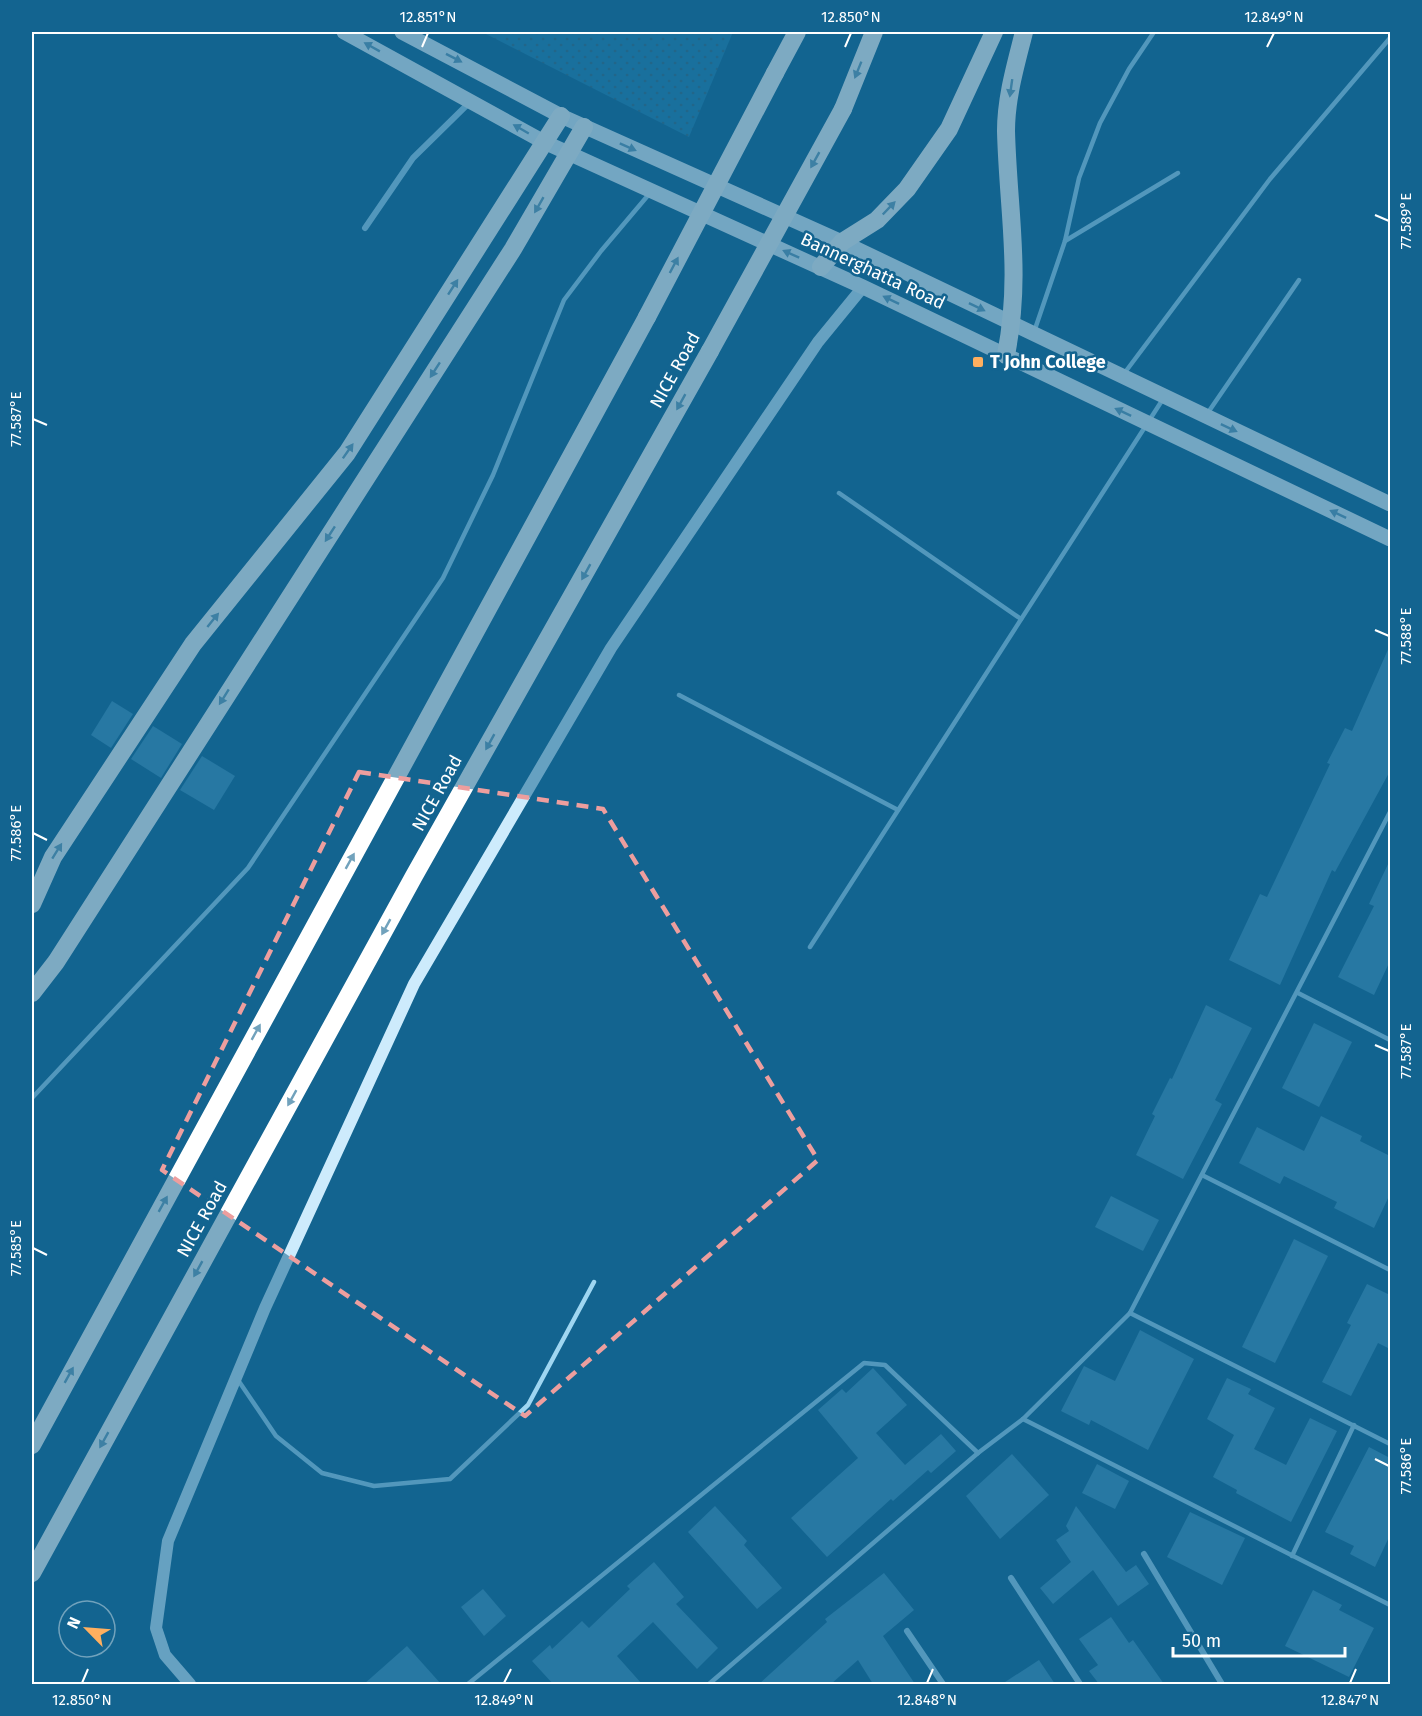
<svg xmlns="http://www.w3.org/2000/svg" width="1422" height="1716" viewBox="0 0 1422 1716" font-family="'Fira Sans',sans-serif">
  <defs>
    <pattern id="green-dots" width="8" height="8" patternUnits="userSpaceOnUse" patternTransform="scale(1.5)"><rect width="8" height="8" fill="#227ead"/><path d="M2 2h.1M6 6h.1" fill="none" stroke="#356881" stroke-width="1.8" stroke-linecap="round"/></pattern>
  </defs>
  <rect width="100%" height="100%" fill="#136490"/>
  <polygon fill="url(#green-dots)" points="482,32 733,32 689,137"/>
  <g fill="#4090ba">
    <polygon points="1390,645 1390,771 1335,872 1332,870 1280,985 1229,960 1260,894 1267,897 1330,764 1327,763 1345,728 1352,731"/>
    <polygon points="112,701 133,714 111,748 91,735"/>
    <polygon points="153,726 182,744 161,778 131,759"/>
    <polygon points="202,756 235,776 214,810 180,790"/>
    <polygon points="1390,860 1390,961 1374,995 1338,977 1374,906 1369,904"/>
    <polygon points="1206,1005 1252,1028 1215,1100 1222,1104 1183,1179 1136,1155 1155,1116 1152,1114 1170,1078 1172,1079"/>
    <polygon points="1314,1023 1352,1042 1319,1107 1282,1088"/>
    <polygon points="1321,1116 1362,1136 1360,1141 1390,1156 1390,1194 1374,1228 1334,1208 1337,1202 1284,1176 1280,1184 1239,1163 1257,1127 1304,1151"/>
    <polygon points="1111,1196 1159,1220 1143,1251 1095,1227"/>
    <polygon points="1294,1239 1328,1256 1275,1363 1242,1347"/>
    <polygon points="1367,1284 1390,1295 1390,1349 1378,1343 1351,1396 1322,1382 1351,1325 1347,1323"/>
    <polygon points="1140,1330 1194,1359 1148,1450 1091,1420 1089,1425 1061,1411 1084,1366 1115,1381"/>
    <polygon points="873,1368 907,1405 876,1433 905,1465 941,1434 956,1451 931,1473 928,1470 893,1501 891,1499 827,1557 791,1518 858,1458 818,1410 842,1389 846,1393"/>
    <polygon points="1227,1378 1251,1389 1248,1394 1275,1408 1254,1449 1286,1465 1310,1418 1337,1431 1291,1522 1236,1493 1237,1490 1213,1477 1234,1435 1207,1419"/>
    <polygon points="1369,1447 1390,1458 1390,1535 1375,1567 1350,1554 1354,1546 1325,1532"/>
    <polygon points="1012,1454 1049,1495 1000,1539 966,1496"/>
    <polygon points="1097,1464 1129,1481 1115,1509 1082,1493"/>
    <polygon points="715,1506 747,1541 744,1545 782,1588 757,1609 688,1532"/>
    <polygon points="1076,1506 1126,1572 1136,1565 1149,1584 1118,1606 1093,1570 1053,1604 1040,1588 1071,1562 1056,1540 1069,1531 1066,1526"/>
    <polygon points="1190,1512 1245,1538 1222,1585 1167,1557"/>
    <polygon points="654,1562 684,1597 676,1604 718,1648 697,1669 653,1622 617,1656 642,1684 553,1684 532,1661 550,1645 552,1649 582,1621 589,1628 630,1589 627,1586"/>
    <polygon points="884,1573 914,1610 883,1636 915,1684 873,1684 858,1660 831,1684 759,1684 827,1622 825,1619"/>
    <polygon points="483,1589 506,1616 484,1636 461,1607"/>
    <polygon points="1313,1590 1342,1605 1339,1610 1374,1628 1349,1677 1285,1646"/>
    <polygon points="1111,1617 1129,1643 1133,1640 1164,1684 1099,1684 1089,1671 1098,1665 1079,1639"/>
    <polygon points="407,1646 441,1684 364,1684"/>
    <polygon points="1039,1660 1055,1684 1002,1684"/>
  </g>
  <g fill="none" stroke-linecap="round" stroke-linejoin="round">
    <g stroke="#9fd6f1" stroke-width="4.5">
      <polyline points="1065,241 1178,173"/>
      <polyline points="1034,332 1065,241 1079,178 1100,123 1129,69 1154,32"/>
      <polyline points="1123,375 1270,179 1390,38"/>
      <polyline points="1207,414 1299,280"/>
      <polyline points="839,493 1021,619"/>
      <polyline points="679,695 898,810"/>
      <polyline points="810,947 1163,399"/>
      <polyline points="1298,993 1390,1040"/>
      <polyline points="32,1098 248,868 443,578 493,475 564,300 601,251 650,193"/>
      <polyline points="1202,1175 1390,1270"/>
      <polyline points="1130,1313 1390,1444"/>
      <polyline points="238,1380 276,1436 322,1473 374,1486 450,1479 528,1405 594,1282"/>
      <polyline points="1023,1419 1390,1605"/>
      <polyline points="1292,1556 1354,1425"/>
      <polyline points="468,1684 864,1363 885,1365 978,1453"/>
      <polyline points="709,1684 978,1453 1023,1419 1130,1313 1390,812"/>
    </g>
    <g stroke="#9fd6f1" stroke-width="6">
      <polyline points="365,228 413,158 470,102"/>
      <polyline points="1144,1554 1222,1684"/>
      <polyline points="1011,1578 1080,1684"/>
      <polyline points="907,1631 943,1684"/>
    </g>
    <polyline stroke="#cdebfc" stroke-width="12" points="190,1684 165,1655 156,1628 168,1541 265,1308 414,984 611,648 818,342 863,287"/>
    <g stroke="#e9f6ff" stroke-width="15">
      <polyline points="344,32 544,142 863,287 1390,539"/>
      <polyline points="402,32 561,116 842,242 1390,504"/>
    </g>
    <g stroke="#fff" stroke-width="18">
      <polyline points="775,73 797,32"/>
      <polyline points="843,109 874,32"/>
      <polyline points="821,267 842,242 877,220 907,189 949,129 994,32"/>
      <path d="M1006 355C1022 274 1008 211 1006 131 1006 97 1016 64 1024 32"/>
      <polyline points="32,904 53,857 193,644 347,453 561,116"/>
      <polyline points="32,993 56,962 513,249 584,127"/>
      <polyline points="32,1445 647,317"/>
      <polyline points="32,1573 414,876 710,351"/>
    </g>
    <g stroke="#fff" stroke-width="18">
      <polyline points="647,317 775,73"/>
      <polyline points="710,351 843,109"/>
    </g>
  </g>
  <defs><path id="oneway-solid" d="M-6-.8H1V-3.2L6.5 0L1 3.2V.8H-6Z" transform="scale(1.5)"/></defs>
  <g fill="#699ebc">
    <use href="#oneway-solid" transform="translate(372 47) rotate(-151)"/>
    <use href="#oneway-solid" transform="translate(454 58) rotate(27)"/>
    <use href="#oneway-solid" transform="translate(521 129) rotate(-150)"/>
    <use href="#oneway-solid" transform="translate(628 147) rotate(24)"/>
    <use href="#oneway-solid" transform="translate(791 254) rotate(-156)"/>
    <use href="#oneway-solid" transform="translate(891 300) rotate(-154)"/>
    <use href="#oneway-solid" transform="translate(977 307) rotate(26)"/>
    <use href="#oneway-solid" transform="translate(1123 412) rotate(-155)"/>
    <use href="#oneway-solid" transform="translate(1229 428) rotate(25)"/>
    <use href="#oneway-solid" transform="translate(1338 514) rotate(-155)"/>
  </g>
  <g fill="#71a2bc">
    <use href="#oneway-solid" transform="translate(858 70) rotate(112)"/>
    <use href="#oneway-solid" transform="translate(1011 88) rotate(98)"/>
    <use href="#oneway-solid" transform="translate(815 160) rotate(119)"/>
    <use href="#oneway-solid" transform="translate(539 205) rotate(120)"/>
    <use href="#oneway-solid" transform="translate(889 208) rotate(-46)"/>
    <use href="#oneway-solid" transform="translate(674 265) rotate(-62)"/>
    <use href="#oneway-solid" transform="translate(453 287) rotate(-57)"/>
    <use href="#oneway-solid" transform="translate(435 370) rotate(123)"/>
    <use href="#oneway-solid" transform="translate(681 402) rotate(119)"/>
    <use href="#oneway-solid" transform="translate(348 451) rotate(-55)"/>
    <use href="#oneway-solid" transform="translate(330 534) rotate(123)"/>
    <use href="#oneway-solid" transform="translate(586 572) rotate(119)"/>
    <use href="#oneway-solid" transform="translate(213 620) rotate(-51)"/>
    <use href="#oneway-solid" transform="translate(224 697) rotate(122)"/>
    <use href="#oneway-solid" transform="translate(490 742) rotate(119)"/>
    <use href="#oneway-solid" transform="translate(57 851) rotate(-58)"/>
    <use href="#oneway-solid" transform="translate(350 861) rotate(-61)"/>
    <use href="#oneway-solid" transform="translate(386 927) rotate(119)"/>
    <use href="#oneway-solid" transform="translate(256 1032) rotate(-61)"/>
    <use href="#oneway-solid" transform="translate(292 1098) rotate(119)"/>
    <use href="#oneway-solid" transform="translate(163 1204) rotate(-61)"/>
    <use href="#oneway-solid" transform="translate(198 1269) rotate(119)"/>
    <use href="#oneway-solid" transform="translate(69 1375) rotate(-61)"/>
    <use href="#oneway-solid" transform="translate(104 1440) rotate(119)"/>
  </g>
  <path d="M0 0H1422V1716H0ZM359 772 603 809 818 1160 525 1416 162 1170Z" fill="#136490" fill-opacity=".55" fill-rule="evenodd"/>
  <path fill="none" stroke="#ed9e9e" stroke-width="4.5" stroke-dasharray="12 8" stroke-linejoin="round" d="M359 772 603 809 818 1160 525 1416 162 1170Z"/>
  <path fill="none" stroke="#fff" stroke-width="2" d="M422 47 428 33M845 47 851 33M1267 47 1274 33M1375 215 1389 221M33 419 47 425M1375 630 1389 636M33 833 47 840M1375 1045 1389 1051M33 1248 47 1255M1375 1459 1389 1466M82 1683 88 1669M504 1683 511 1669M927 1683 933 1669M1350 1683 1356 1669"/>
  <rect fill="#ffaf5f" stroke="#136490" stroke-width="2" x="972" y="356" width="12" height="12" rx="3"/>
  <g text-anchor="middle" stroke-width="5" stroke-linejoin="round" paint-order="stroke">
    <g font-size="18" fill="#fff" stroke="#136490">
      <text transform="translate(873 271) rotate(25)" y="6">Bannerghatta Road</text>
      <text transform="translate(675 370) rotate(-61)" y="6">NICE Road</text>
      <text transform="translate(437 793) rotate(-61)" y="6">NICE Road</text>
      <text transform="translate(202 1219) rotate(-61)" y="6">NICE Road</text>
    </g>
    <g font-size="18" font-weight="bold" fill="#fff" stroke="#136490" text-anchor="start">
      <text x="990" y="368">T John College</text>
    </g>
  </g>
  <rect width="1422" height="1716" fill="none" stroke="#136490" stroke-width="66"/>
  <g transform="translate(87 1629) rotate(295)"><circle r="28" fill="#136490" stroke="#71a2bc" stroke-width="1.5"/>
  <path d="M0-4.5L10 22L0 15L-10 22Z" fill="#ffaf5f"/>
  <text y="-9" font-size="16" font-weight="bold" text-anchor="middle" fill="#ffffff">N</text>
  </g>
  <path d="M1173 1647v9h172v-9" fill="none" stroke="#ffffff" stroke-width="3"/>
  <text x="1182" y="1647" font-size="18" fill="#ffffff" stroke="#136490" stroke-width="4.5" paint-order="stroke">50 m</text>
  <rect x="33" y="33" width="1356" height="1650" fill="none" stroke="#fff" stroke-width="2"/>
  <g font-size="15" text-anchor="middle" fill="#fff">
    <text x="428" y="22">12.851°N</text>
    <text x="851" y="22">12.850°N</text>
    <text x="1274" y="22">12.849°N</text>
    <text transform="translate(1406 221) rotate(-90)" y="5">77.589°E</text>
    <text transform="translate(16 419) rotate(-90)" y="5">77.587°E</text>
    <text transform="translate(1406 636) rotate(-90)" y="5">77.588°E</text>
    <text transform="translate(16 833) rotate(-90)" y="5">77.586°E</text>
    <text transform="translate(1406 1051) rotate(-90)" y="5">77.587°E</text>
    <text transform="translate(16 1248) rotate(-90)" y="5">77.585°E</text>
    <text transform="translate(1406 1466) rotate(-90)" y="5">77.586°E</text>
    <text x="82" y="1705">12.850°N</text>
    <text x="504" y="1705">12.849°N</text>
    <text x="927" y="1705">12.848°N</text>
    <text x="1350" y="1705">12.847°N</text>
  </g>
</svg>
